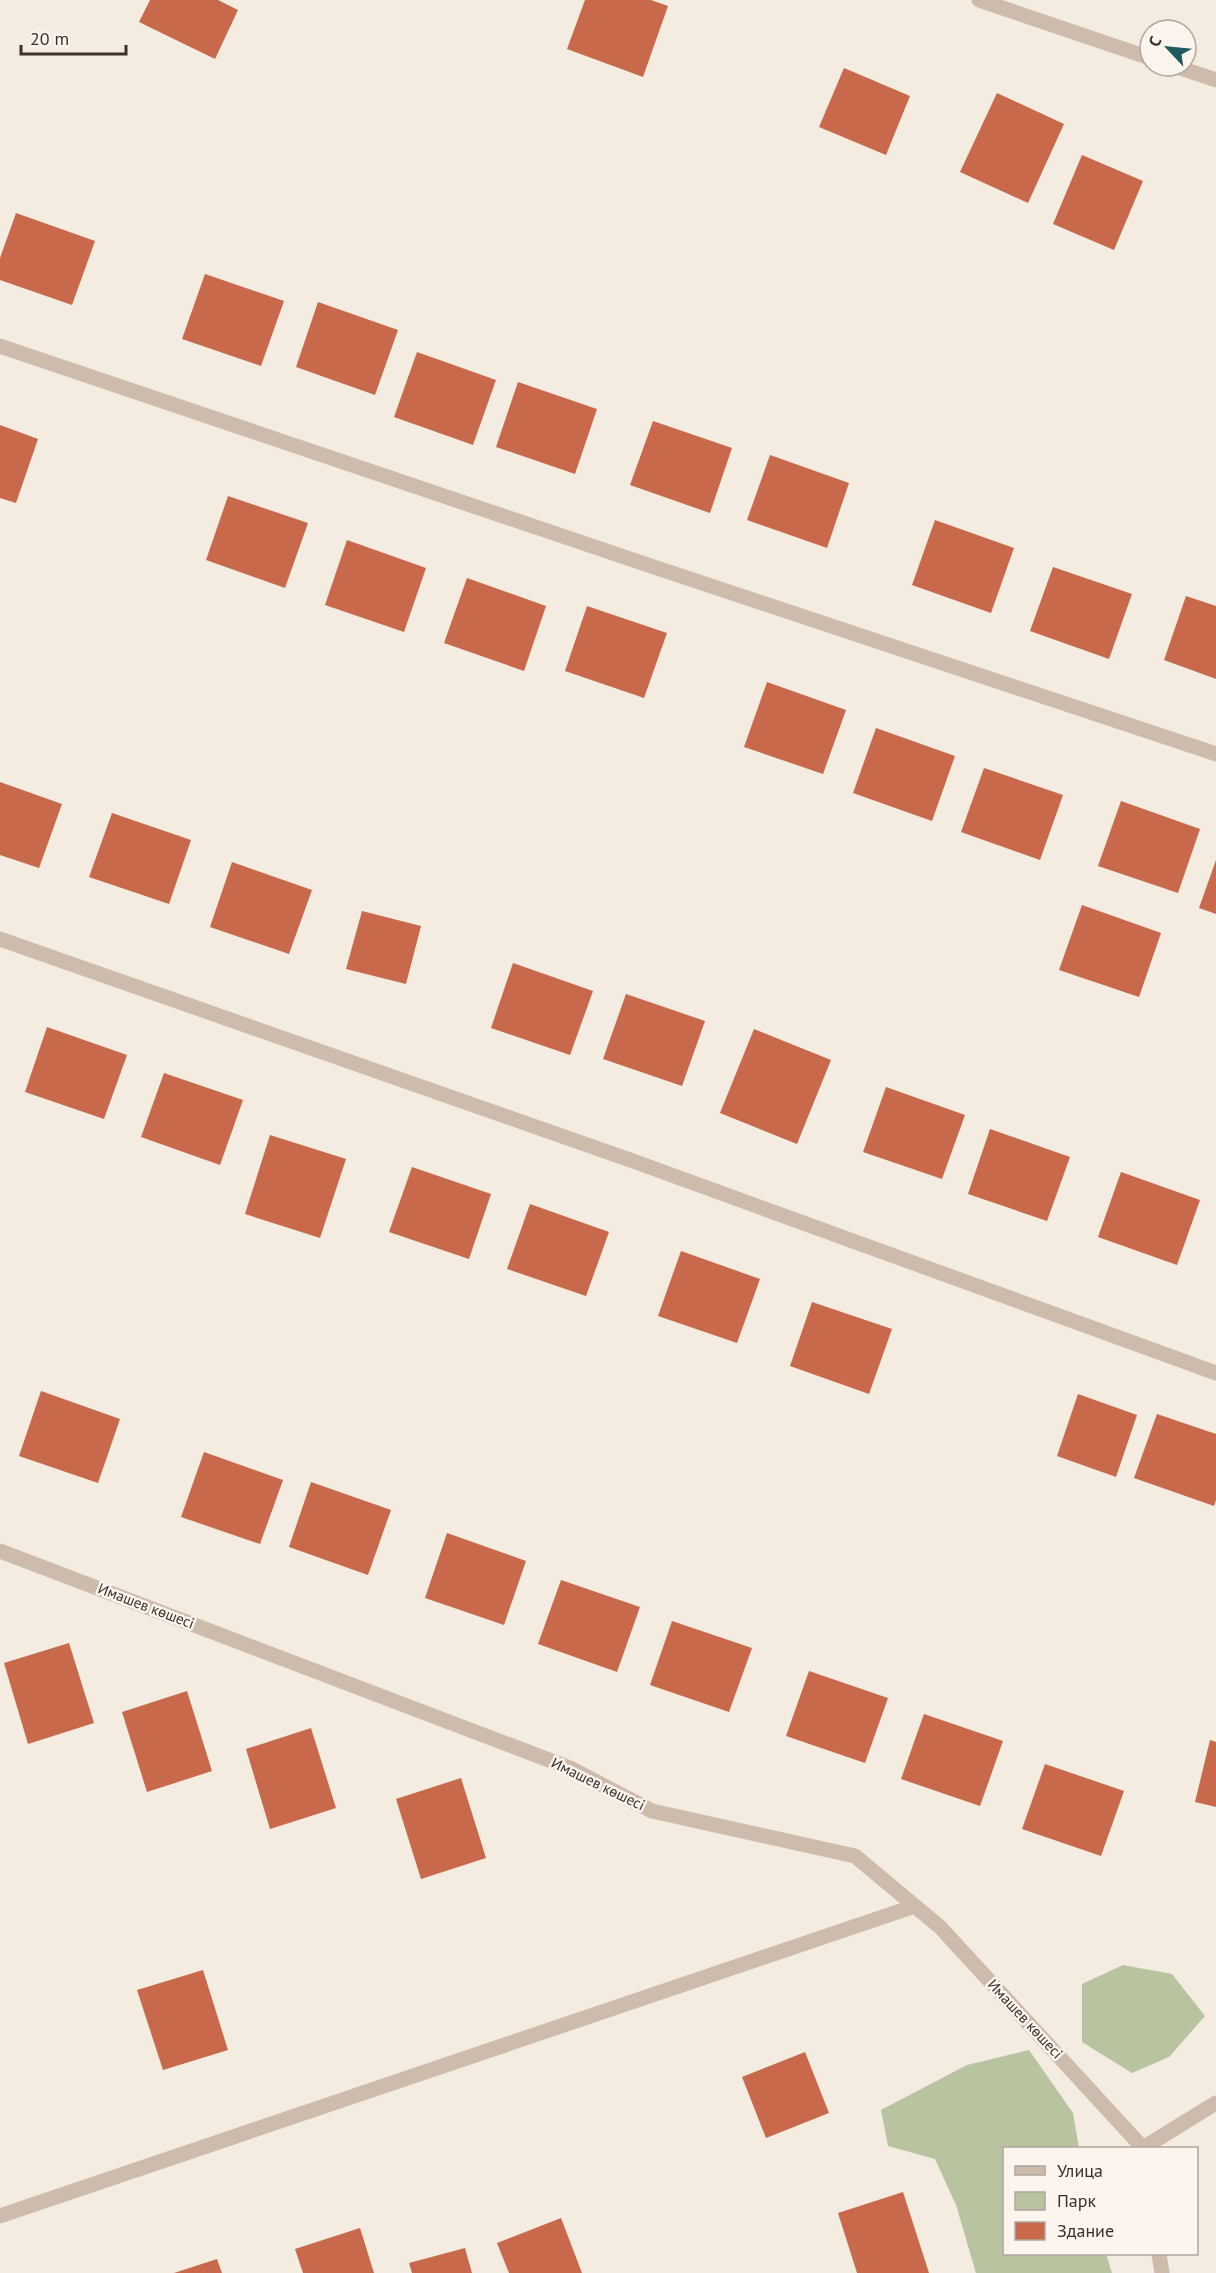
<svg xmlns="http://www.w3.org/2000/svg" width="1216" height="2273" viewBox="0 0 1216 2273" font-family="'PT Sans',sans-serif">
  <rect width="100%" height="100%" fill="#f4ebe1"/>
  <g fill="#b8c4a0">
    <polygon points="1123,1965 1172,1974 1205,2016 1169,2057 1132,2073 1082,2042 1082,1984"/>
    <polygon points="1029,2050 1073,2113 1079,2148 1004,2148 1004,2254 1106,2254 1112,2273 976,2273 956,2205 935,2159 888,2146 881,2110 967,2065"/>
  </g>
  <g fill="#c8694b">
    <polygon points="150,0 218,0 238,10 215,59 139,22"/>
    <polygon points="585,0 651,0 668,6 643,77 567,49"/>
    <polygon points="844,68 910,96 886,155 819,127"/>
    <polygon points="997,93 1064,124 1028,203 960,172"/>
    <polygon points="1082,155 1143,181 1114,250 1053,224"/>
    <polygon points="16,213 95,241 72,305 0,280 0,258"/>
    <polygon points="205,274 284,301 261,366 182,339"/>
    <polygon points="318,302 398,330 375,395 296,367"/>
    <polygon points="417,352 496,380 473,445 394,417"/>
    <polygon points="518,382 597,409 575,474 496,447"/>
    <polygon points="653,421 732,448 710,513 630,485"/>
    <polygon points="0,425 38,439 16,503 0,498"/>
    <polygon points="770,455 849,483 827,548 747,520"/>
    <polygon points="228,496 308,523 285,588 206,560"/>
    <polygon points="935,520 1014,548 991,613 912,585"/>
    <polygon points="347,540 426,568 404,632 325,605"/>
    <polygon points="1053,567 1132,594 1109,659 1030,631"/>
    <polygon points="467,578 546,606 524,671 444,643"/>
    <polygon points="1186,596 1216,606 1216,679 1164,660"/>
    <polygon points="587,606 667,633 644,698 565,671"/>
    <polygon points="767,682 846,710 823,774 744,747"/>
    <polygon points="876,728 955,756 932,821 853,793"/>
    <polygon points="984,768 1063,795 1040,860 961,832"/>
    <polygon points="0,782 62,804 39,868 0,855"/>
    <polygon points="1121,801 1200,829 1178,893 1098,866"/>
    <polygon points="112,813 191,840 169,904 89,877"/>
    <polygon points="1216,860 1216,914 1199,908"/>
    <polygon points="232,862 312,890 289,954 210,927"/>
    <polygon points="1082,905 1161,933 1139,997 1059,970"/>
    <polygon points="362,911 421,926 406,984 346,969"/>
    <polygon points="513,963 593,991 570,1055 491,1028"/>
    <polygon points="626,994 705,1021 682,1086 603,1059"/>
    <polygon points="47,1027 127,1055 104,1119 25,1092"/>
    <polygon points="754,1029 831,1060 797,1144 720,1113"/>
    <polygon points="164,1073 243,1100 220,1165 141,1137"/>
    <polygon points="886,1087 965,1115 942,1179 863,1152"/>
    <polygon points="990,1129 1070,1157 1047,1221 968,1194"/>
    <polygon points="270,1135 346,1159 320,1238 245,1214"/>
    <polygon points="412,1167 491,1194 469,1259 389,1232"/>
    <polygon points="1121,1172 1200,1200 1177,1265 1098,1237"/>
    <polygon points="530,1204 609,1232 586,1296 507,1269"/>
    <polygon points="681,1251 760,1279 737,1343 658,1316"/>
    <polygon points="812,1302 892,1329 869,1394 790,1366"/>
    <polygon points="41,1391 120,1419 98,1483 19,1456"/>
    <polygon points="1078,1394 1137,1415 1116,1477 1057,1456"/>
    <polygon points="1157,1414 1216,1434 1216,1500 1214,1506 1134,1478"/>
    <polygon points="204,1452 283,1480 260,1544 181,1517"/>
    <polygon points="311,1482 391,1510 368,1575 289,1547"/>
    <polygon points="447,1533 526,1561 504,1625 425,1598"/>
    <polygon points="561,1580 640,1607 617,1672 538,1644"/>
    <polygon points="672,1621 752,1648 729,1712 650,1685"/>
    <polygon points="69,1643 94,1723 28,1744 4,1663"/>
    <polygon points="809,1671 888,1698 865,1763 786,1736"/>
    <polygon points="187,1691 212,1771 147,1792 122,1712"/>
    <polygon points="924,1714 1003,1741 980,1806 901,1779"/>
    <polygon points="311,1728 336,1808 270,1829 246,1749"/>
    <polygon points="1210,1740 1216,1742 1216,1807 1195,1802"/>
    <polygon points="1045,1764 1124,1791 1101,1856 1022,1829"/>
    <polygon points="461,1778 486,1858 421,1879 396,1799"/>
    <polygon points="203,1970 228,2050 163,2070 137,1990"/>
    <polygon points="805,2052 829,2113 766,2138 742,2077"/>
    <polygon points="903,2192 929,2273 857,2273 838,2213"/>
    <polygon points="561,2218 582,2273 509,2273 497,2243"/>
    <polygon points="360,2228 374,2273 303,2273 295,2249"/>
    <polygon points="465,2248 472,2273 412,2273 409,2263"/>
    <polygon points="217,2259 222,2273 174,2273"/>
  </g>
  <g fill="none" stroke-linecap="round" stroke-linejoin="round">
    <g stroke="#cdbbac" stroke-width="15">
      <polyline points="979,0 1150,58"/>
      <polyline points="1174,66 1216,80"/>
      <polyline points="0,346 648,565 1216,754"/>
      <polyline points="0,939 633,1161 1216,1373"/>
      <polyline points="0,1551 570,1768 652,1811 855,1856 940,1927 1143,2148"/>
      <polyline points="1143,2148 1216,2103"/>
      <polyline points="0,2216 915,1906"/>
      <polyline points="1159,2254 1162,2273"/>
    </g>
  </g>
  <g text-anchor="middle" stroke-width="5" stroke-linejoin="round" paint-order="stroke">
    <g font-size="15" fill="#3b302b" stroke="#fbf5ee">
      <text transform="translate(146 1606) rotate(21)" y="5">Имашев көшесі</text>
      <text transform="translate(598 1784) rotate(26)" y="5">Имашев көшесі</text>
      <text transform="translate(1025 2019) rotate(47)" y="5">Имашев көшесі</text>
    </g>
  </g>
  <rect x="1003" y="2147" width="195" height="108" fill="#fbf5ee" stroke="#aea6a0" stroke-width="1.5"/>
  <rect x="1015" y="2166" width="30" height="9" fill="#cdbbac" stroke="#aea6a0" stroke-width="1.5"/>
  <text x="1057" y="2177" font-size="18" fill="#3b302b">Улица</text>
  <rect x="1015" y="2192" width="30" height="18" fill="#b8c4a0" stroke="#aea6a0" stroke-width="1.5"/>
  <text x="1057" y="2207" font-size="18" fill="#3b302b">Парк</text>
  <rect x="1015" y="2222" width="30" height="18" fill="#c8694b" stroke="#aea6a0" stroke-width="1.5"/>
  <text x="1057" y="2237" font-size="18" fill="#3b302b">Здание</text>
  <g transform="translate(1168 48) rotate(296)"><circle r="28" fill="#fbf5ee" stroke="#aea6a0" stroke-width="1.5"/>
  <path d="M0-4.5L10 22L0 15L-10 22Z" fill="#1f5a5e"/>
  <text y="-9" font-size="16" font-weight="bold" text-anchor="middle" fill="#3b302b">С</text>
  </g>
  <path d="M21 45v9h105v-9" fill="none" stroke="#3b302b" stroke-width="3"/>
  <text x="30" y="45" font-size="18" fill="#3b302b" stroke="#fbf5ee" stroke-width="4.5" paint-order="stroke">20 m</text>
</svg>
